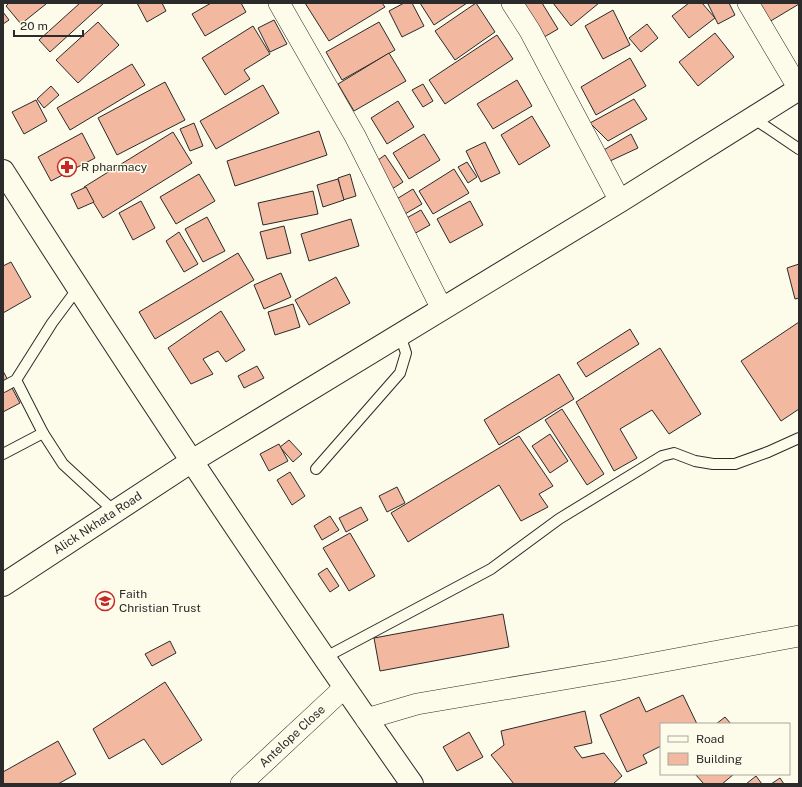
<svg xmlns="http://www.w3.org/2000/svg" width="802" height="787" viewBox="0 0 802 787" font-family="'Public Sans',sans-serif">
  <rect width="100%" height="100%" fill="#fdfbea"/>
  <g fill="#f2b8a0" stroke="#2b2b2b">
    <polygon points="9,3 46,3 46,4 21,24 6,6"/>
    <polygon points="80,3 104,3 50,52 39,40"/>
    <polygon points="137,3 162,3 166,11 147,22"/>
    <polygon points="211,3 241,3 246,12 205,36 192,14"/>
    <polygon points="305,3 382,3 385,7 329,41"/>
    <polygon points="404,3 412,3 424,26 402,37 389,11"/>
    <polygon points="420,3 467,3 434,25"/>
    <polygon points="476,3 495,32 455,60 435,31"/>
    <polygon points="526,3 542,3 558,29 539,40 519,7"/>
    <polygon points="553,3 599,3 571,26"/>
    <polygon points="689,3 702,3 715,18 689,38 672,16"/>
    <polygon points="711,3 729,3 735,15 718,24 708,4"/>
    <polygon points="758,3 799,3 799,4 769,22"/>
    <polygon points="613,10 630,45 603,59 585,26"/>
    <polygon points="3,12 9,20 3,24"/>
    <polygon points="274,20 287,44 270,52 258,28"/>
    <polygon points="98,22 119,45 78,83 56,60"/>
    <polygon points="379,22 395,50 342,80 326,52"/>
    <polygon points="647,24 658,38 641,52 629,38"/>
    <polygon points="253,26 270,54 244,70 250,79 225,95 202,58"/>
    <polygon points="715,33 734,57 698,86 679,62"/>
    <polygon points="497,35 513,59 445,104 429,80"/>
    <polygon points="389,53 406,81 354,111 338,84"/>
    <polygon points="630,58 646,86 596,115 581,87"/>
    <polygon points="132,64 145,85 70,130 57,108"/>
    <polygon points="517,80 532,106 493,129 477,104"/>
    <polygon points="165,82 185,120 117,155 98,118"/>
    <polygon points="423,84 433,101 423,107 412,90"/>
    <polygon points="263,85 279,113 216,149 200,121"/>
    <polygon points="51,86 59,95 44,108 37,99"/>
    <polygon points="634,99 647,119 608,141 590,123"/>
    <polygon points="36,100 47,121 24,134 12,112"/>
    <polygon points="398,101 414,127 387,144 371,118"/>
    <polygon points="532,116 550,146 519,165 501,135"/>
    <polygon points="194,123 203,146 190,151 180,129"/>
    <polygon points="319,131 327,155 235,186 227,161"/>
    <polygon points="173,132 192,163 103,218 84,187"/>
    <polygon points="82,133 95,158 51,181 38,157"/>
    <polygon points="424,134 440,160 409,179 393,153"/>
    <polygon points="631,134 638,148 610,161 602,151"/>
    <polygon points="485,142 500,173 481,182 466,151"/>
    <polygon points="385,155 403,182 392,189 374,163"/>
    <polygon points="467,162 477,177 468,183 458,167"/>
    <polygon points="454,169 469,193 433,214 419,191"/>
    <polygon points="199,174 215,201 176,224 160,197"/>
    <polygon points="350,174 356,196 343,200 338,178"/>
    <polygon points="338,179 344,200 323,207 317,185"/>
    <polygon points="86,187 94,202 78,209 71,194"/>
    <polygon points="413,189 422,204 405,214 395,200"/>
    <polygon points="313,191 318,214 263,225 258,203"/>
    <polygon points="141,201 155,228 133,240 119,213"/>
    <polygon points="470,201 483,225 450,243 437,219"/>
    <polygon points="421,210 430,225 412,235 403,220"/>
    <polygon points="207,217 225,251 203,262 185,229"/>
    <polygon points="351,219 359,246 309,261 301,234"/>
    <polygon points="284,226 291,253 267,259 260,232"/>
    <polygon points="179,232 198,264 184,272 166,241"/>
    <polygon points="238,253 254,280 155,339 139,312"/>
    <polygon points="11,262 31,297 3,313 3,266"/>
    <polygon points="799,264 799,298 795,299 787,268"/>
    <polygon points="281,273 291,297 264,309 254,285"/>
    <polygon points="336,277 350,303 309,325 295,300"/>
    <polygon points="293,304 300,327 275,335 268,312"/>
    <polygon points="221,311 245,350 226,362 218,351 203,359 213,374 191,384 168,348"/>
    <polygon points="799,322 799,409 781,421 741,361"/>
    <polygon points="630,329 639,344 586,377 577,363"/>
    <polygon points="660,348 701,414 669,434 652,410 620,429 637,458 614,471 576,402"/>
    <polygon points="257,366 264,378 244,388 238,376"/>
    <polygon points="3,371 20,403 3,412"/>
    <polygon points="559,374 574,399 499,445 484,420"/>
    <polygon points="562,409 604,474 587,485 545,420"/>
    <polygon points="550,434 568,461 550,473 532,446"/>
    <polygon points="519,436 553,486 539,494 548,507 521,521 499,485 408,542 391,513"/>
    <polygon points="289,440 302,454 293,462 280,447"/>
    <polygon points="279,444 288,461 269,471 260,454"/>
    <polygon points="290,472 305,496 292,505 277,480"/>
    <polygon points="397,487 405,503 387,512 379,496"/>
    <polygon points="361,507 368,520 346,532 339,518"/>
    <polygon points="330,516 339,530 322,540 314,526"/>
    <polygon points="350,533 375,576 349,591 323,548"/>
    <polygon points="327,568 339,586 330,592 318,574"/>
    <polygon points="503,614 509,647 380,671 374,638"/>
    <polygon points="170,641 176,653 152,666 145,654"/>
    <polygon points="165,682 202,740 162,765 144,739 109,759 93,729"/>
    <polygon points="683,695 697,724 661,724 661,746 643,755 647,763 627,772 600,715 639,697 646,712"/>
    <polygon points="585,711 592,743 574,747 582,758 604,753 622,776 613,784 514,784 491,755 504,745 501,731"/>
    <polygon points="725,717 731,724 716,724"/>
    <polygon points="469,732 483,757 457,771 443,747"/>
    <polygon points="58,741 76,774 58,784 3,784 3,772"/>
    <polygon points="695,774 734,774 722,784 704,784"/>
    <polygon points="756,776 762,784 746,784"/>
    <polygon points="780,778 784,784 771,784"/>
  </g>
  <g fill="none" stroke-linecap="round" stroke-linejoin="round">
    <defs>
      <g id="lane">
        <polyline points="753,118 799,149"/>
        <polyline points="16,380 43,433"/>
        <polyline points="3,387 16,380 52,323 78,288"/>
        <polyline points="3,454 43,433 63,464 115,512"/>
        <polyline points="316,469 400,373 406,353 400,335"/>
        <polyline points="324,658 491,569 559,519 662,456 674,453 695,461 713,464 735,464 768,452 799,438"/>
      </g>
      <g id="street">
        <polyline points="279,3 355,136 442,309"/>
        <polyline points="512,3 530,31 620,201"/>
        <polyline points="748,3 799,89"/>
        <polyline points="366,719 417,704 617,670 799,636"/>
        <path id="s1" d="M241 784 344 688"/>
      </g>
      <g id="secondary">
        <path d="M3 171C135 378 271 583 412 784"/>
        <path id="s2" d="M3 585 192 461 620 201 799 89"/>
      </g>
    </defs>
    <use href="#lane" stroke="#2b2b2b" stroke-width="12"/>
    <use href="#street" stroke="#2b2b2b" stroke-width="22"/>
    <use href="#secondary" stroke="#2b2b2b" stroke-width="24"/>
    <use href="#lane" stroke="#fdfbea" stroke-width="10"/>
    <use href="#street" stroke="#fdfbea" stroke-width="21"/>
    <use href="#secondary" stroke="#fdfbea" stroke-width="22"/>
  </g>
  <defs>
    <symbol id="pharmacy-ring" viewBox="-11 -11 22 22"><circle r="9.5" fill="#fdfbea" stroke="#c62828" stroke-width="1.5"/><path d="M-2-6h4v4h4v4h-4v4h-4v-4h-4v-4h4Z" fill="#c62828"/></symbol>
    <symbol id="school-ring" viewBox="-11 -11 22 22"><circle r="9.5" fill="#fdfbea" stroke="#c62828" stroke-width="1.5"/><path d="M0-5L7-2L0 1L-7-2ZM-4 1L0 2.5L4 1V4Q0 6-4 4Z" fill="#c62828"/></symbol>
  </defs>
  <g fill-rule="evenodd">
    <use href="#pharmacy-ring" x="56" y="156" width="22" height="22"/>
    <use href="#school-ring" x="94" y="590" width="22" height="22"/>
  </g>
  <g text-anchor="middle" stroke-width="3" stroke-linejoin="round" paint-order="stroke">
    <g font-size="12" fill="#2b2b2b" stroke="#fdfbea" text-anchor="start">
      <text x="81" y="171">R pharmacy</text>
      <text x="119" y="598">Faith<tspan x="119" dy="14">Christian Trust</tspan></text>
    </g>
    <g font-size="12" fill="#2b2b2b" stroke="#fdfbea">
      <text dy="4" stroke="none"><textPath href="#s2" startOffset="113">Alick Nkhata Road</textPath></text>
      <text dy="4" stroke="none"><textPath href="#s1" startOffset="70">Antelope Close</textPath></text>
    </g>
  </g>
  <rect width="802" height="787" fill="none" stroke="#2b2b2b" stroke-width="8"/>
  <rect x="660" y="723" width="130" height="52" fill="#fdfbea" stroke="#a9a89e"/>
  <rect x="668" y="736" width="20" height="6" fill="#fdfbea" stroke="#a9a89e"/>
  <text x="696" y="743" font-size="12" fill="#2b2b2b">Road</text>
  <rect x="668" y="753" width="20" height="12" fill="#f2b8a0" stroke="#a9a89e"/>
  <text x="696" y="763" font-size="12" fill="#2b2b2b">Building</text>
  <path d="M14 30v6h69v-6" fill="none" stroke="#2b2b2b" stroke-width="2"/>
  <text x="20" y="30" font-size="12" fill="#2b2b2b" stroke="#fdfbea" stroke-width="3" paint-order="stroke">20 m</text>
</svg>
